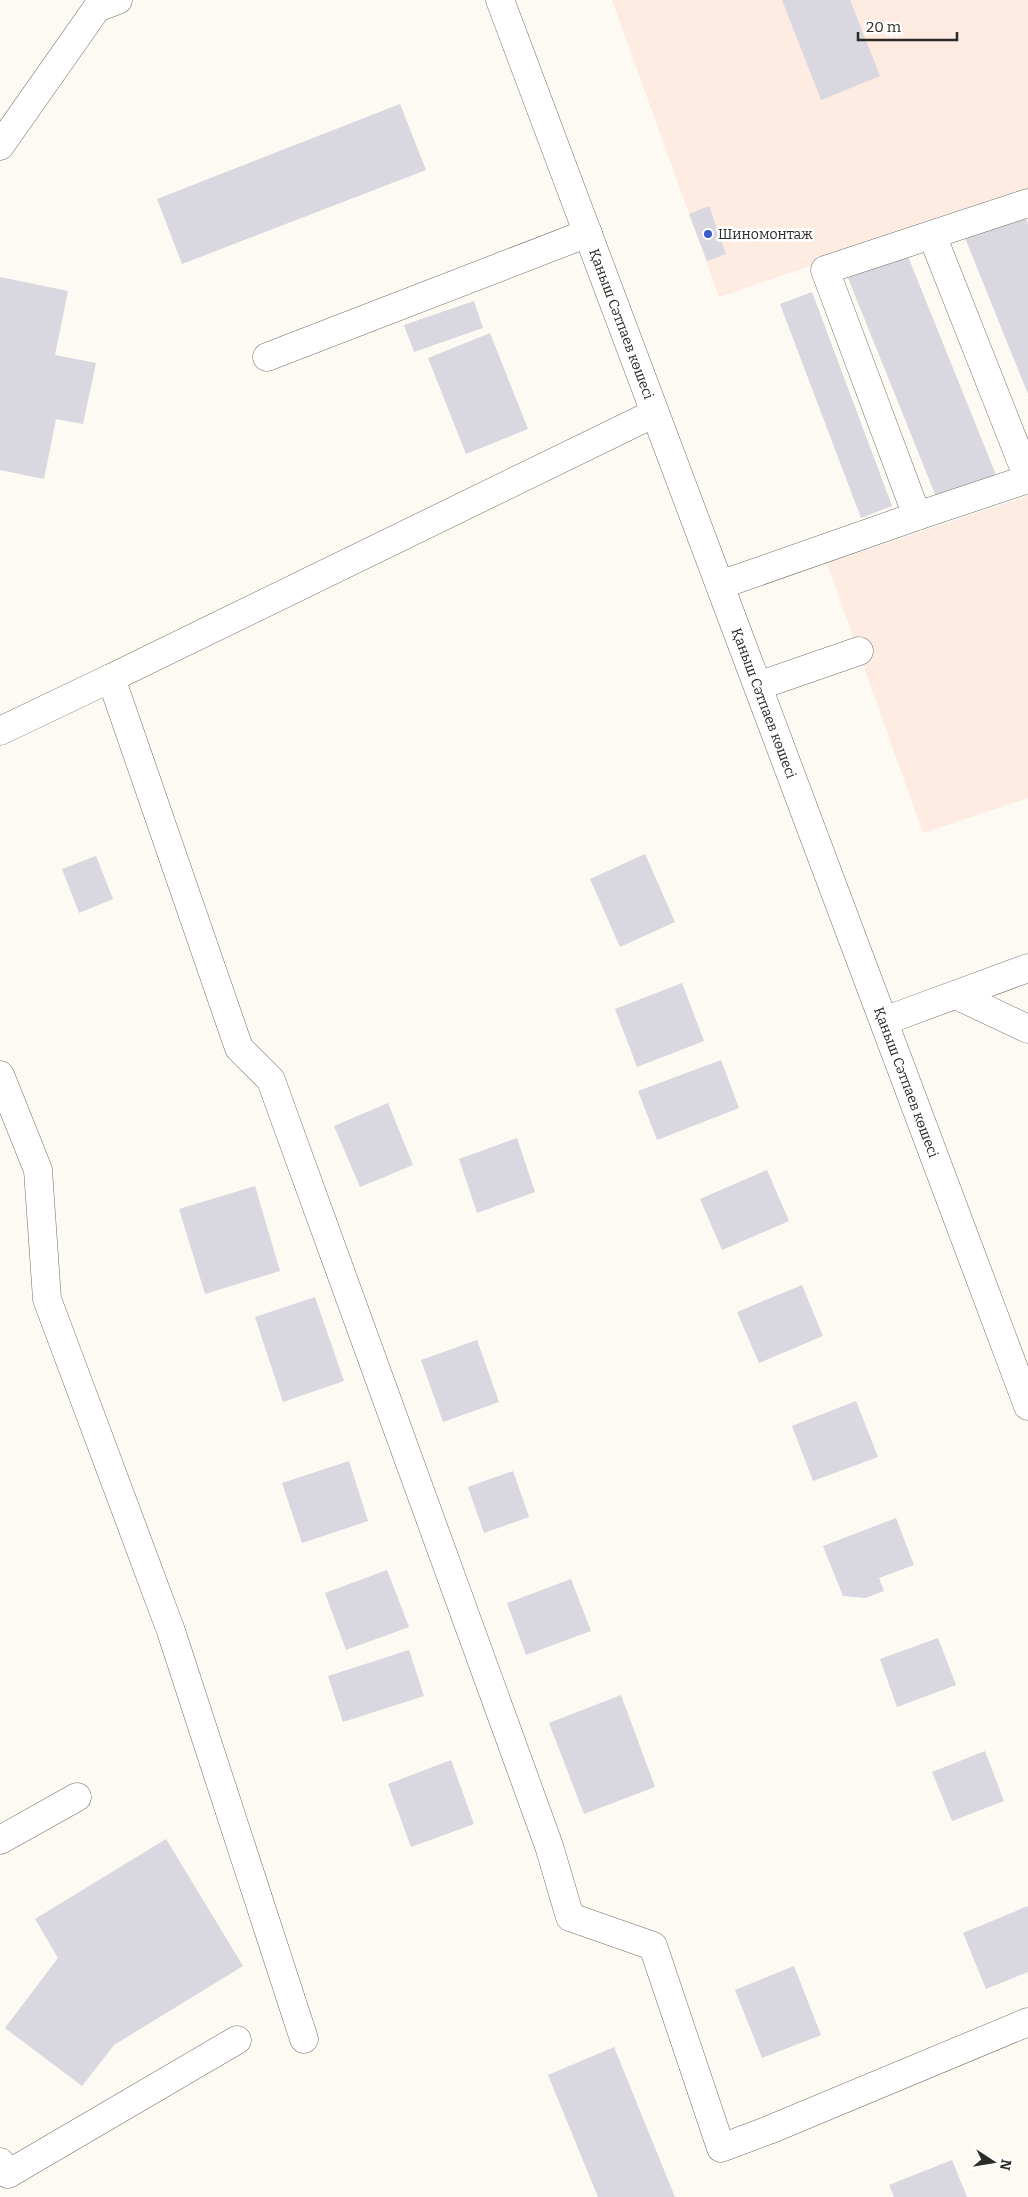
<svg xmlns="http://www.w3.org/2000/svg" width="1028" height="2197" viewBox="0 0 1028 2197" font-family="Bitter,serif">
  <rect width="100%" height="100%" fill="#fcfaf2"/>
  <g fill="#feebe2">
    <polygon points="612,0 1028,0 1028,192 719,297"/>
    <polygon points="1028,496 1028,798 923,833 827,563"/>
  </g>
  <g fill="#d9d7df">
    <polygon points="782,0 850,0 880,76 821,100"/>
    <polygon points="400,104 426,170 182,264 157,199"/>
    <polygon points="709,206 726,254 707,261 689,214"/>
    <polygon points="1024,214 1028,224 1028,394 965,238"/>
    <polygon points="907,254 996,475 937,499 848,278"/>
    <polygon points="0,277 68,291 55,355 96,363 83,424 56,419 44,479 0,470"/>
    <polygon points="812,292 892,506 861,518 780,304"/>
    <polygon points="474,301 483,328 414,352 404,325"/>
    <polygon points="490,333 528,429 466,454 428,358"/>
    <polygon points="645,854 675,922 620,947 590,879"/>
    <polygon points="96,856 113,899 79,913 62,869"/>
    <polygon points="682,983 704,1041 637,1067 615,1009"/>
    <polygon points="721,1060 739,1108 657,1140 638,1091"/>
    <polygon points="388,1103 413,1165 360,1187 334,1126"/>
    <polygon points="517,1138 535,1192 477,1213 459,1159"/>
    <polygon points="767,1170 789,1221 722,1250 700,1199"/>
    <polygon points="255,1186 280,1271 205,1294 179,1209"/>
    <polygon points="802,1285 823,1336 759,1363 737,1312"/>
    <polygon points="315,1297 344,1381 283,1402 255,1317"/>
    <polygon points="477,1340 499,1402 443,1422 421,1360"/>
    <polygon points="856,1401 878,1457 813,1481 792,1426"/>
    <polygon points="349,1461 368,1521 302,1543 282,1483"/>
    <polygon points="513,1471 529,1517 484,1533 468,1487"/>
    <polygon points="896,1518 914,1565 879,1578 884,1591 865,1598 843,1596 823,1546"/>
    <polygon points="387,1570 409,1627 346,1650 325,1593"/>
    <polygon points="571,1579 591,1631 526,1655 507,1603"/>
    <polygon points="938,1638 956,1685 897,1707 880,1659"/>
    <polygon points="409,1650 424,1696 343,1722 328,1676"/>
    <polygon points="621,1695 655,1787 584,1814 549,1723"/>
    <polygon points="985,1751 1004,1801 952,1821 932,1772"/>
    <polygon points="451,1760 474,1824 411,1847 388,1784"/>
    <polygon points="166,1839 243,1966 114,2045 82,2086 5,2028 58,1958 35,1919"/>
    <polygon points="1028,1906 1028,1972 986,1989 963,1933"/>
    <polygon points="794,1966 821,2035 762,2058 735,1990"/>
    <polygon points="614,2047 675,2197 598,2197 548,2075"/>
    <polygon points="952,2160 967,2197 894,2197 889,2185"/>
  </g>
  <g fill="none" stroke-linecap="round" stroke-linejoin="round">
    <defs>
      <g id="minor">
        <path id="s1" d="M500 0 1028 1406"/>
        <polyline points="0,146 97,8 118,0"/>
        <polyline points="1028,203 825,270 917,516 1028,479"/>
        <polyline points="932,235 1028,478"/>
        <polyline points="267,357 588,233"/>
        <polyline points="655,413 111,678 239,1048 271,1080 277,1097 549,1846 570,1917 653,1946 721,2148 769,2130 1028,2022"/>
        <polyline points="720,585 917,516"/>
        <polyline points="758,686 859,651"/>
        <polyline points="0,731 111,678"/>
        <polyline points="956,995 1028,1029"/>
        <polyline points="884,1021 1028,968"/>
        <polyline points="0,1075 38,1170 47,1299 171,1631 304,2039"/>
        <polyline points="0,1840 77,1797"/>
        <polyline points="0,2162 8,2174 237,2040"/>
      </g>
    </defs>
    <use href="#minor" stroke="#706e67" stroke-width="29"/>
    <use href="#minor" stroke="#fff" stroke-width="28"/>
  </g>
  <circle fill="#3d5bcd" stroke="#fff" stroke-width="2" cx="708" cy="234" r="5"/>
  <g text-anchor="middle" stroke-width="5" stroke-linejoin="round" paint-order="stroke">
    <g font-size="14" fill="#2c2b28" stroke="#fff" text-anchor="start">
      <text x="718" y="239">Шиномонтаж</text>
    </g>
    <g font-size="14" fill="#2c2b28" stroke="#fff">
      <text dy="5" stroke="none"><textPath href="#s1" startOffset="346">Қаныш Сәтпаев көшесі</textPath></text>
      <text dy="5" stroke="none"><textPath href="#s1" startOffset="751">Қаныш Сәтпаев көшесі</textPath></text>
      <text dy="5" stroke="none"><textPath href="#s1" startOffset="1156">Қаныш Сәтпаев көшесі</textPath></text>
    </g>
  </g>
  <g transform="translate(993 2162) rotate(102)" stroke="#ffffff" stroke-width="4" paint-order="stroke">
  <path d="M0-4L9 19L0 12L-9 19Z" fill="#2c2b28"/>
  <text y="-8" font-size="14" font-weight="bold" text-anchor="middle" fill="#2c2b28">N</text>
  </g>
  <path d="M858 32v8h99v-8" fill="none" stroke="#2c2b28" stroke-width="2.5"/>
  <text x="866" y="32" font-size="15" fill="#2c2b28" stroke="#ffffff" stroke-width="4" paint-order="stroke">20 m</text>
</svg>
